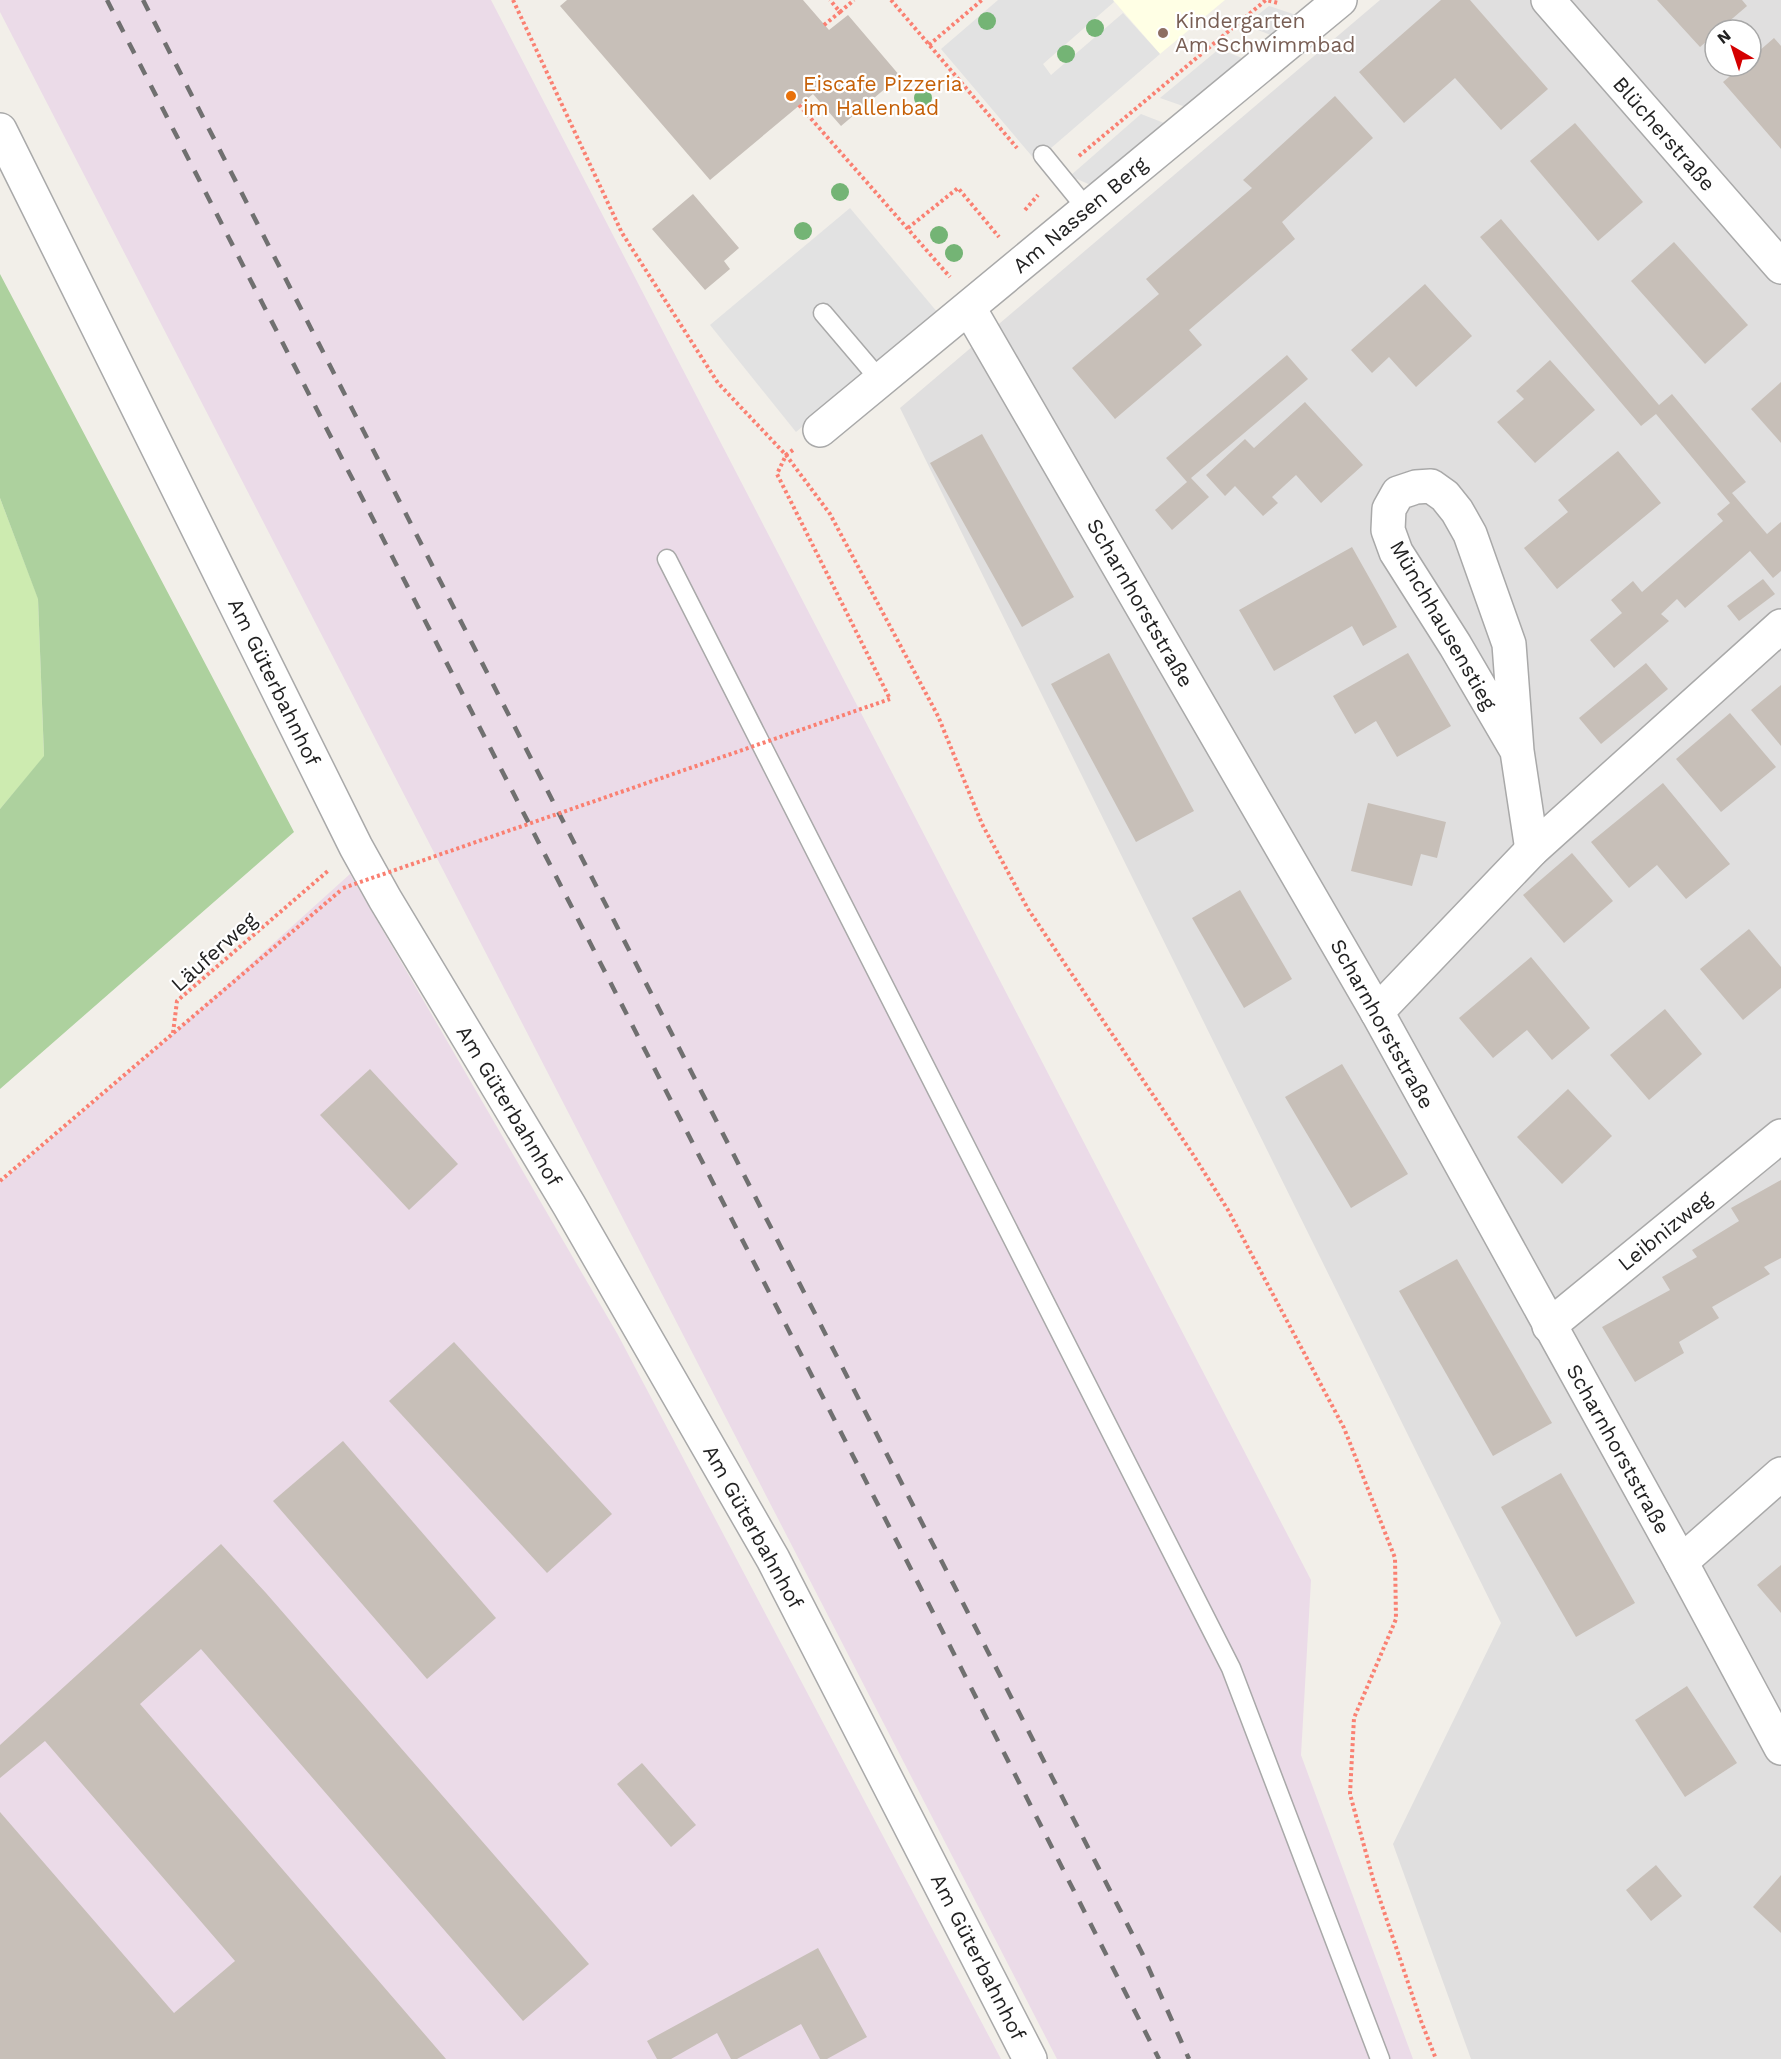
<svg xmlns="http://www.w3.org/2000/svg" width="1781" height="2059" viewBox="0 0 1781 2059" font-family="'Work Sans',sans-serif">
  <rect width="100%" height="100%" fill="#f2efe9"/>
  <path fill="#e0dfdf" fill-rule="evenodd" d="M1380 0H1781V2059H1471L1393 1844 1501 1623 900 408ZM1715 30H1751V66H1715Z"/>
  <g fill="#ebdbe8">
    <polygon points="0,0 491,0 1311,1580 1301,1755 1413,2059 1057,2059 0,12"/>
    <polygon points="350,874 618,1335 1001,2059 0,2059 0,1183 173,1034"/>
  </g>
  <polygon fill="#ffffe5" points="1113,0 1225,0 1160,54"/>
  <polygon fill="#cdebb0" points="0,498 38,598 44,757 0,809"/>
  <polygon fill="#add19e" points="0,274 294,832 0,1089 0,809 44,756 38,599 0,498"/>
  <g fill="#e2e2e2">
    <polygon points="998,0 1113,0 1114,2 1043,64 1051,75 1123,13 1160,54 1036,161 941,49"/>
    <polygon points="1269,6 1314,21 1289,42 1245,25"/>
    <polygon points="1219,49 1260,65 1203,113 1160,98"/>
    <polygon points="1141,114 1182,130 1107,192 1070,176"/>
    <polygon points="850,208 938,313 796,432 710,325"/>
  </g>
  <g fill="#c7bfb8">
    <polygon points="567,0 803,0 829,30 848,15 900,76 841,126 813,94 710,180 560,6"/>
    <polygon points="1441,0 1470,0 1548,89 1501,130 1455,78 1404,123 1359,72"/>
    <polygon points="1657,0 1742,0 1747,6 1719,30 1715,30 1715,34 1700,47"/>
    <polygon points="1774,38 1781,46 1781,149 1723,82 1742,66 1751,66 1751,58"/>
    <polygon points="1335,96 1373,138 1282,222 1295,239 1189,330 1202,345 1115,419 1072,368 1159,294 1146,279 1252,188 1243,180"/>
    <polygon points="1575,123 1643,202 1598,241 1530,161"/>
    <polygon points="693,194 739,248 724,261 730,269 705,290 652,229"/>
    <polygon points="1501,219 1659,405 1672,394 1746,482 1732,493 1767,534 1781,522 1781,571 1773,578 1750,551 1685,608 1677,599 1661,614 1669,621 1614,668 1590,640 1622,613 1611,600 1633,581 1642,592 1723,521 1717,514 1730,503 1656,414 1641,426 1480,237"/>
    <polygon points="1674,242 1748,325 1705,364 1631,281"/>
    <polygon points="1425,284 1472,336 1416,387 1389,357 1372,373 1351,350"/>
    <polygon points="1287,355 1308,379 1191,478 1209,497 1172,530 1155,510 1187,482 1166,458"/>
    <polygon points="1550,360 1595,410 1535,463 1497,422 1524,399 1516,391"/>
    <polygon points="1781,382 1781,443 1751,409"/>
    <polygon points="1305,402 1363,465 1321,503 1296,475 1272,497 1278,503 1263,516 1235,486 1225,496 1206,475 1245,439 1254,448"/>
    <polygon points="982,434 1074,597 1022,627 930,463"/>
    <polygon points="1618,451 1661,503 1557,589 1524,548 1568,512 1558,500"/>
    <polygon points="1352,547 1397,627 1363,646 1352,626 1274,671 1239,610"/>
    <polygon points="1763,579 1775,594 1739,621 1727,606"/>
    <polygon points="1109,653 1194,811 1136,842 1051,684"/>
    <polygon points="1408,653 1451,726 1397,757 1376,721 1355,734 1333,696"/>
    <polygon points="1646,663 1668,689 1601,744 1579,718"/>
    <polygon points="1781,685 1781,746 1751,710"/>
    <polygon points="1730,713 1776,767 1721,812 1676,759"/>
    <polygon points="1663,783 1730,864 1686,899 1657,865 1629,888 1591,842"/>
    <polygon points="1368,803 1446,822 1437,858 1421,854 1412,886 1351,871"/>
    <polygon points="1572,853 1613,901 1564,943 1523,895"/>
    <polygon points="1240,890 1292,979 1244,1008 1192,918"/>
    <polygon points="1749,929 1781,967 1781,988 1743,1020 1700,969"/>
    <polygon points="1531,957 1590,1028 1552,1060 1527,1030 1493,1058 1459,1018"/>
    <polygon points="1665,1009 1702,1054 1649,1100 1610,1055"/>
    <polygon points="1342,1064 1408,1174 1351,1208 1285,1097"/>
    <polygon points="370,1069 458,1164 409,1210 320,1115"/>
    <polygon points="1568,1089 1612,1136 1562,1184 1517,1137"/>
    <polygon points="1781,1180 1781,1258 1764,1267 1770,1274 1712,1307 1719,1318 1679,1342 1684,1353 1635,1382 1602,1327 1670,1290 1662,1277 1697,1257 1692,1250 1739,1221 1731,1208"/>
    <polygon points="1457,1259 1552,1423 1493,1456 1399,1291"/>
    <polygon points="454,1342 612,1514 547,1573 389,1401"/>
    <polygon points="343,1441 496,1618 427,1679 273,1501"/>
    <polygon points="1561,1473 1635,1603 1576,1637 1501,1507"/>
    <polygon points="221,1544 266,1593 589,1964 523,2021 201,1649 140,1704 446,2059 0,2059 0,1812 174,2013 235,1961 45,1741 0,1778 0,1745"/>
    <polygon points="1781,1565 1781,1613 1757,1585"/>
    <polygon points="1687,1686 1737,1763 1685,1797 1635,1720"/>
    <polygon points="642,1763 696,1825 671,1847 617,1784"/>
    <polygon points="1656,1865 1682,1896 1651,1921 1626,1890"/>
    <polygon points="1781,1875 1781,1933 1753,1907"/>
    <polygon points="818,1948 867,2037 827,2059 820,2059 801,2024 737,2059 731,2059 717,2033 671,2059 657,2059 647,2041"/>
  </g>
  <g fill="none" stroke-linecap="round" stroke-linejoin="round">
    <defs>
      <g id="service">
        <polyline points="1043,155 1087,209"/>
        <polyline points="823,313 880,380"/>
        <polyline points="667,559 1231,1668 1380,2059"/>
      </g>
      <g id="minor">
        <polyline points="1548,0 1781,267"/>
        <polyline points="0,130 356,847 385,899 569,1205 773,1559 1030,2059"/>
        <polyline points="969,308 1377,1012 1681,1562 1781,1748"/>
        <polyline points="820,430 1340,0"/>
        <polyline points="1517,751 1455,645 1396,552 1388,530 1389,509 1398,493 1416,487 1431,486 1445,496 1457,511 1470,534 1509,644 1517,751 1532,850"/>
        <polyline points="1377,1012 1532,850 1781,626"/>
        <polyline points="1549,1326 1781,1136"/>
        <polyline points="1681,1562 1781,1474"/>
      </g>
    </defs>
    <use href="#service" stroke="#a9a9a9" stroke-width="21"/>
    <use href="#minor" stroke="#a9a9a9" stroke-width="36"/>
    <g stroke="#fa8072" stroke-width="4" stroke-dasharray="3 3" stroke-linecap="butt">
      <polyline points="513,0 622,233 718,383 786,455 830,514 938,716 982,824 1028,909 1192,1153 1228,1210 1344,1428 1395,1558 1396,1619 1354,1718 1350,1794 1373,1879 1421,2021 1436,2059"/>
      <polyline points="891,0 1017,148"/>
      <polyline points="840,12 854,0"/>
      <polyline points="824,25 840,12 830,0"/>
      <polyline points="929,45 982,0"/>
      <polyline points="799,105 950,277"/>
      <polyline points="1079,156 1266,0 1278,3"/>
      <polyline points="1025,210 1038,195"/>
      <polyline points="908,228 958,188 999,237"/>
      <polyline points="793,450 786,455 777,474 890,699"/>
      <polyline points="173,1033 177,1001 329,870"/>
      <polyline points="0,1181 340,891"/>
    </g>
    <use href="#service" stroke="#fff" stroke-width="18"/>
    <use href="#minor" stroke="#fff" stroke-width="33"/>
    <g stroke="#707070" stroke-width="4.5" stroke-dasharray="12 12" stroke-linecap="butt">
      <polyline points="107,0 915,1577 1159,2059"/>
      <polyline points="143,0 1142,1953 1189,2059"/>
    </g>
    <polyline stroke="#fa8072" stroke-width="4" stroke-dasharray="3 3" stroke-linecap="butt" points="343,888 890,699"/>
  </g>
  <g fill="#74b475">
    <circle cx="987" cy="21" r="9"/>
    <circle cx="1095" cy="28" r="9"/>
    <circle cx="1066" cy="54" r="9"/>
    <circle cx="923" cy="98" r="9"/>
    <circle cx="840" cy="192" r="9"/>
    <circle cx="803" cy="231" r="9"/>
    <circle cx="939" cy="235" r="9"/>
    <circle cx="954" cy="253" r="9"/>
  </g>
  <circle fill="#8d6e63" stroke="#fff" stroke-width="2" cx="1163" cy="33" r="6"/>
  <circle fill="#e8710a" stroke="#fff" stroke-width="2" cx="791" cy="96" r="6"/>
  <g text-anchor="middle" stroke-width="4.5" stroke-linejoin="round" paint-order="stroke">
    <g font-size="21" fill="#785e54" stroke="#fff" text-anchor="start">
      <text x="1175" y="28">Kindergarten<tspan x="1175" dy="24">Am Schwimmbad</tspan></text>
    </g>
    <g font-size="21" fill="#c56008" stroke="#fff" text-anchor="start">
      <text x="803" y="91">Eiscafe Pizzeria<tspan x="803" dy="24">im Hallenbad</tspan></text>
    </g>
    <g font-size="21" fill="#222" stroke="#fff">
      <text transform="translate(1664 134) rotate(49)" y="7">Blücherstraße</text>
      <text transform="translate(1080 215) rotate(-40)" y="7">Am Nassen Berg</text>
      <text transform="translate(1140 603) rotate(60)" y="7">Scharnhorststraße</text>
      <text transform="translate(1443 625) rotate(60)" y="7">Münchhausenstieg</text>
      <text transform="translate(274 682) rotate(64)" y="7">Am Güterbahnhof</text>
      <text transform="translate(214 952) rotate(-42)" y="7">Läuferweg</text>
      <text transform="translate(1382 1024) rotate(61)" y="7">Scharnhorststraße</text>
      <text transform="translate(509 1106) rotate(59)" y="7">Am Güterbahnhof</text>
      <text transform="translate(1665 1231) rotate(-39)" y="7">Leibnizweg</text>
      <text transform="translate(1618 1449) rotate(61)" y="7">Scharnhorststraße</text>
      <text transform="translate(753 1527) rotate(61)" y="7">Am Güterbahnhof</text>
      <text transform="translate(978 1957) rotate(63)" y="7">Am Güterbahnhof</text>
    </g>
  </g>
  <g transform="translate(1733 48) rotate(321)"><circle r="28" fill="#ffffff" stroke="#a7a7a7" stroke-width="1.5"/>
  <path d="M0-4.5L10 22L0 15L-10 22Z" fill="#d40000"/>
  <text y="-9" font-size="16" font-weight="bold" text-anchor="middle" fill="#222222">N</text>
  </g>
</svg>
